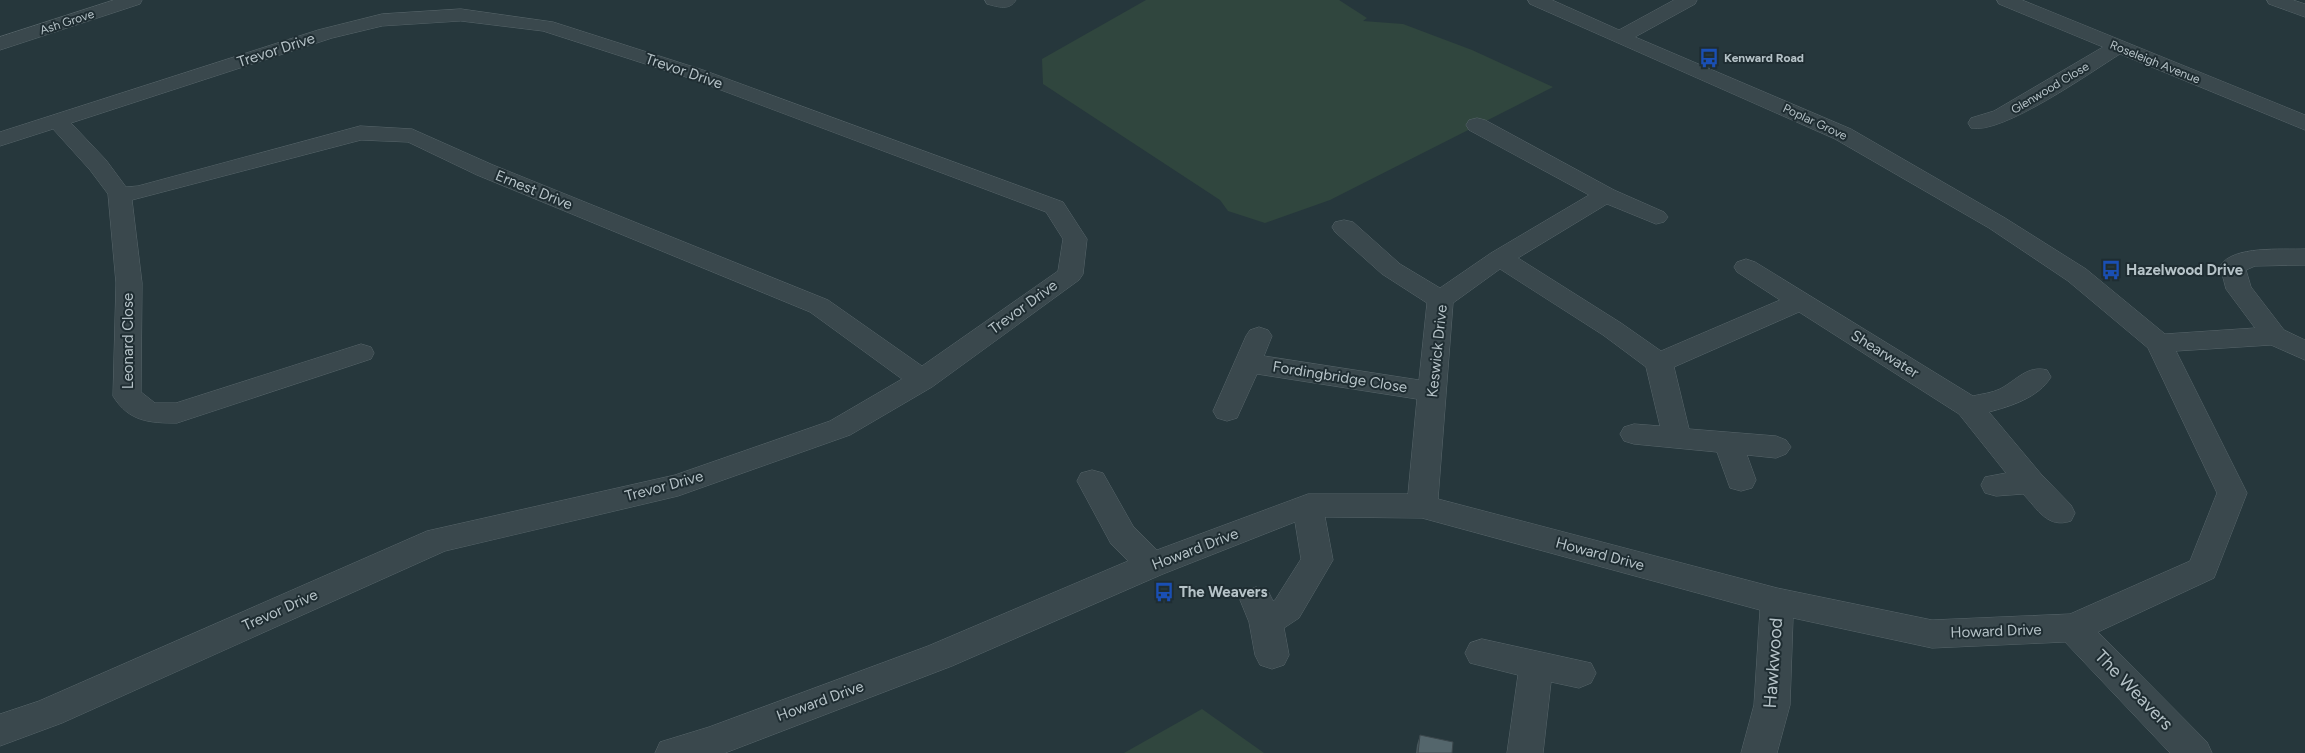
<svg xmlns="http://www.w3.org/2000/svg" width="2305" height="753" viewBox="0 0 2305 753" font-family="Figtree,sans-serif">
  <rect width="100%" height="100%" fill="#26373c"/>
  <g fill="#30463e">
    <polygon points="1146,0 1339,0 1367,18 1363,21 1403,24 1472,50 1553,87 1330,200 1265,223 1228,211 1220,200 1043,84 1042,59"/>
    <polygon points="1202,709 1264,753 1124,753"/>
  </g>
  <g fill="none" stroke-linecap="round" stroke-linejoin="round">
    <defs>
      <g id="minor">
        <polygon points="114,0 142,0 140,4 0,50 0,37"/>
        <path d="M985 0H1016C1009 11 999 7 987 4Z"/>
        <path d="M1528 0H1552L1619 30 1674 0H1697L1695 4 1635 37 1851 129 2005 218 2086 269 2165 334 2255 328 2226 289 2220 266C2233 245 2282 250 2305 249V265L2255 266 2246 270 2251 287 2284 330 2305 340V360L2271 345 2176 351 2247 493 2214 578 2098 632 2207 742 2212 753H2170L2065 642 1932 648 1793 618 1790 705 1777 753H1741L1754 705 1760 610 1422 518 1325 517 1333 560 1299 618 1284 628 1289 655 1284 665 1272 669 1260 665 1255 655 1249 622 1240 600 1244 591 1256 587 1268 591 1273 601 1275 600 1301 559 1295 522 1163 574 952 666 725 753H655L660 742 709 727 928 646 1128 561 1111 544 1077 481 1081 473 1092 470 1103 473 1133 526 1157 550 1308 494H1408L1417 399 1257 374 1237 418 1227 421 1217 418 1213 411 1246 336 1250 330 1259 327 1268 330 1272 336 1264 356 1419 380 1427 303 1382 274 1335 232 1332 227 1335 222 1344 220 1353 222 1400 264 1440 288 1491 253 1589 195 1469 130 1466 125 1469 120 1477 118 1485 120 1614 190 1664 212 1668 217 1664 222 1656 224 1607 204 1518 258 1621 323 1661 351 1780 300 1737 272 1734 267 1737 262 1746 259 1755 262 1973 396C1981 394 1992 393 2000 389 2017 380 2027 365 2047 370L2051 377C2038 398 2011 406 1989 412L2041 474 2071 505 2075 513 2071 521C2047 529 2038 509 2023 494L1996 496 1985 493 1981 485 1985 477 2006 473 1959 414 1799 312 1674 367 1689 429 1776 436 1786 440 1791 447 1786 454 1776 458 1747 455 1756 480 1752 488 1741 491 1730 488 1717 452 1634 444 1624 441 1620 434 1624 427 1634 424 1660 426 1646 367 1603 335 1500 269 1453 303 1438 499 1777 588 1932 620 2070 614 2190 561 2217 493 2148 348 2068 281 1989 228 1835 139 1530 4Z"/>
        <path d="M1997 0H2022L2305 115V130L2120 54C2091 72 2002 135 1971 128L1968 123 1971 118 1994 111 2103 47 1999 4Z"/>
        <polygon points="2267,0 2293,0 2305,4 2305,17 2269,4"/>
        <path d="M461 9 553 22 703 70 1063 202 1087 239 1083 274 1079 280 932 387 850 435 678 496 445 551 62 723 0 746V714L39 701 427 531 675 475 830 421 902 379 810 312 477 175 408 142 361 140 132 200 142 283 141 392 155 403H176L361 344 371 347 374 353 371 359 177 423C150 423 129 422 113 396L116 283 108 194 90 170 53 129 0 146V132L318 30 382 14ZM461 21 543 31 689 78 1046 212 1063 239 1058 271 922 366 828 300 493 165 412 129 360 126 138 186 126 187 106 160 71 123 332 38 382 26Z"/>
        <polygon points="1482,639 1591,663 1596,673 1591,683 1579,688 1551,682 1543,753 1507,753 1518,675 1470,663 1465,653 1470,643"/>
      </g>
    </defs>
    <use href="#minor" stroke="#58666b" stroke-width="1"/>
    <use href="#minor" fill="#3a484d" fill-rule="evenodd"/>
  </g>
  <polygon fill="#48585d" points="1420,735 1452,753 1416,753 1417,745"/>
  <polygon fill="#54666c" stroke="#3b474c" points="1420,735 1453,742 1452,753 1418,753"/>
  <defs>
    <symbol id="bus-bare" viewBox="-9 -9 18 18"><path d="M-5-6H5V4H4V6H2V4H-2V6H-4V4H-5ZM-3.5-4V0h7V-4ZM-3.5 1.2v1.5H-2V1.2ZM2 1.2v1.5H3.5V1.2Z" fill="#1a4fb4" stroke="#1f2d32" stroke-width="2.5" paint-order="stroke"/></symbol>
  </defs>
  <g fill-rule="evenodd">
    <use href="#bus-bare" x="1695" y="44" width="28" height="28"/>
    <use href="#bus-bare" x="2097" y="256" width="28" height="28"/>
    <use href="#bus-bare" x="1150" y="578" width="28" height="28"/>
  </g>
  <g text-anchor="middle" stroke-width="4" stroke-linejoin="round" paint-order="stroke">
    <g font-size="12" fill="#b6c3c8" stroke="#1f2d32">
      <text transform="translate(67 22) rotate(-18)" y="4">Ash Grove</text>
      <text transform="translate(2155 62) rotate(22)" y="4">Roseleigh Avenue</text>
      <text transform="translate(2050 88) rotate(-31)" y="4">Glenwood Close</text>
      <text transform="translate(1815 122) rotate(25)" y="4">Poplar Grove</text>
    </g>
    <g font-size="12" font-weight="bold" fill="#b6c3c8" stroke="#1f2d32" text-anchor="start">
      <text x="1724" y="62">Kenward Road</text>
    </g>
    <g font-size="15" fill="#b6c3c8" stroke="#1f2d32">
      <text transform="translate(276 50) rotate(-18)" y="5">Trevor Drive</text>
      <text transform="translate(684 71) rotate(19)" y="5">Trevor Drive</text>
      <text transform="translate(534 190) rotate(22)" y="5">Ernest Drive</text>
      <text transform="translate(1023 307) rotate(-36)" y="5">Trevor Drive</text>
      <text transform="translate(128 341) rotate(-90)" y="5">Leonard Close</text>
      <text transform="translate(1437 351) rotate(-84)" y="5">Keswick Drive</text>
      <text transform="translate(1885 354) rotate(32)" y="5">Shearwater</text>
      <text transform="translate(1340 377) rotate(9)" y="5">Fordingbridge Close</text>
      <text transform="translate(664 486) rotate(-15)" y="5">Trevor Drive</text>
      <text transform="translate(1195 549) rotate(-21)" y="5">Howard Drive</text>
      <text transform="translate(1600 554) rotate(15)" y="5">Howard Drive</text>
      <text transform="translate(280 610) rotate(-24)" y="5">Trevor Drive</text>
      <text transform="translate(1996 631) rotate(-2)" y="5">Howard Drive</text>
      <text transform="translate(820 701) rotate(-20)" y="5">Howard Drive</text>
    </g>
    <g font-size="15" font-weight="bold" fill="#b6c3c8" stroke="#1f2d32" text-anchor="start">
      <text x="2126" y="275">Hazelwood Drive</text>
      <text x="1179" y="597">The Weavers</text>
    </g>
    <g font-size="18" fill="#b6c3c8" stroke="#1f2d32">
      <text transform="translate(1773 663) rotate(-86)" y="6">Hawkwood</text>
      <text transform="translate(2134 690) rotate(46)" y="6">The Weavers</text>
    </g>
  </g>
</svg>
